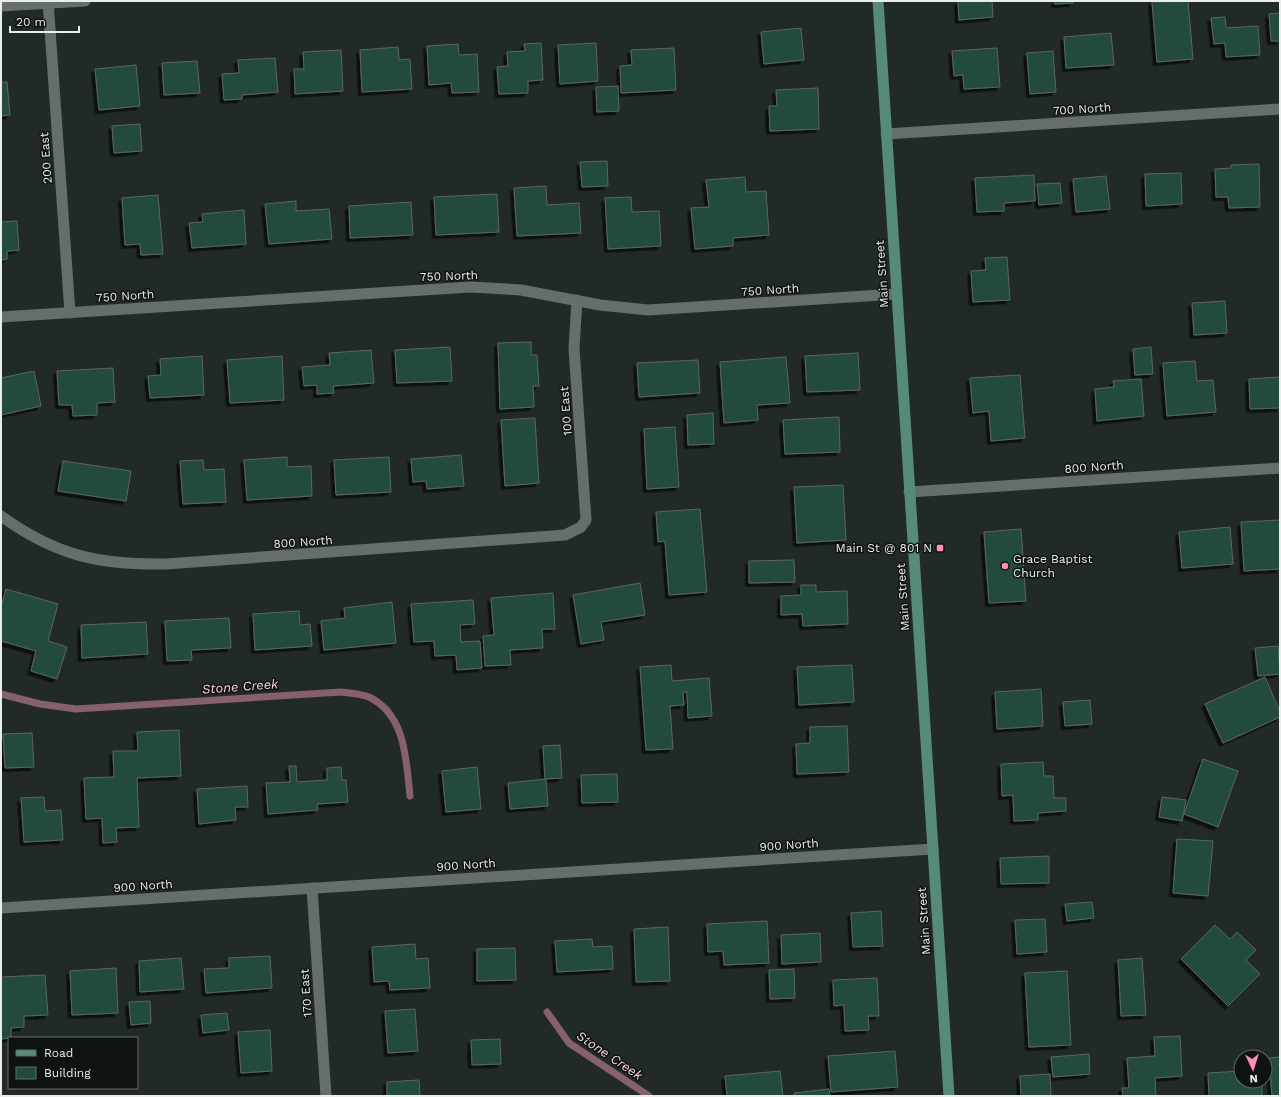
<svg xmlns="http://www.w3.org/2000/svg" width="1281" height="1097" viewBox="0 0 1281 1097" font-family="'Work Sans',sans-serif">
  <defs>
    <filter id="shadow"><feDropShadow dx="-3.5" dy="3.5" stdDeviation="0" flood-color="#0009"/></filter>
  </defs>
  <rect width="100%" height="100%" fill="#222a27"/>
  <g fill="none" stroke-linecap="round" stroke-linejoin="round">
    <g stroke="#86606e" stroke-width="7">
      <path d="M1 694 40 704 76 709 341 692C350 693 361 694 369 697 406 715 406 760 410 796"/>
      <polyline points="547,1012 569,1043 649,1096"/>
    </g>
  </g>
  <g fill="#214b3e" stroke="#5c6562" filter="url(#shadow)">
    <polygon points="958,1 992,1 993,17 959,20"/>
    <polygon points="1054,1 1073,1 1073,3 1055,4"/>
    <polygon points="1188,1 1193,59 1157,62 1152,2"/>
    <polygon points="1280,13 1280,41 1271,41 1269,14"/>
    <polygon points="1225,17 1226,28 1258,26 1260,55 1226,57 1225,43 1214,44 1211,18"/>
    <polygon points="801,28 804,60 764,64 761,32"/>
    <polygon points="1111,33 1114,65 1066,68 1064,37"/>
    <polygon points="541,43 543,80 528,81 528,93 499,94 497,67 508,66 507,52 525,51 524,44"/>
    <polygon points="596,43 598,81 560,84 558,45"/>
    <polygon points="458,44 459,55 477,54 479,92 452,93 451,83 429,85 427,46"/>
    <polygon points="398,47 399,60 410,59 412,89 362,92 360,50"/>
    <polygon points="674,48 676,90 621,93 620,66 632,65 631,50"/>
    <polygon points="997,48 1000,87 964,89 963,75 954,76 952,51"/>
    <polygon points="341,50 343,91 295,94 294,69 304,69 303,52"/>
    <polygon points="1053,51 1056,92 1030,94 1027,53"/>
    <polygon points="275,58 278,92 242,95 242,99 224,100 222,74 239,73 238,60"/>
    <polygon points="197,61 200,93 164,95 162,63"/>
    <polygon points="136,65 140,106 99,110 95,69"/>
    <polygon points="1,82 7,82 10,115 1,116"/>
    <polygon points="618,86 619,111 597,112 596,87"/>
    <polygon points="818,88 819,129 770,131 769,106 777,106 776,90"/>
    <polygon points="140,124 142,151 114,153 112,126"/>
    <polygon points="607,161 608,186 582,187 580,162"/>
    <polygon points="1259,164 1260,207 1229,208 1228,197 1216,197 1215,169 1231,168 1231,165"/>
    <polygon points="1181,173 1182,204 1146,206 1145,174"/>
    <polygon points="1034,175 1035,201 1004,203 1004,211 977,212 975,178"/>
    <polygon points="1106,176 1110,209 1076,212 1073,179"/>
    <polygon points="745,177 746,192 766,191 769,235 733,238 733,246 695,249 691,208 709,207 706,180"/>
    <polygon points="1060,183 1062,203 1039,205 1037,184"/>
    <polygon points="546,186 547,205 579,203 581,233 517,236 514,188"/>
    <polygon points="497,194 499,232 436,235 434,197"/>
    <polygon points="158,195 163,254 141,255 140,244 125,245 122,198"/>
    <polygon points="631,197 632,212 659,211 661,246 608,249 605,198"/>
    <polygon points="296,201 296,211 329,209 332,239 269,244 265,204"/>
    <polygon points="411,202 413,235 350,238 349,206"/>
    <polygon points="244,210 246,244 192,248 189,223 203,222 202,214"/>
    <polygon points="17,221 19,250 7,251 7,259 1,260 1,222"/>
    <polygon points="1007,257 1010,300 973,302 971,271 986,270 985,258"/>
    <polygon points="1225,301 1227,333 1194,335 1192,303"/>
    <polygon points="531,342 531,355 537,355 539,386 533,386 534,407 500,409 498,343"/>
    <polygon points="450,347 452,381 397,383 395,350"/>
    <polygon points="1151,347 1153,374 1135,375 1133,349"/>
    <polygon points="371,350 374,383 333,386 334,393 317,394 317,385 304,386 302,367 330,365 329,353"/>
    <polygon points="858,353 860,390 807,392 805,356"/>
    <polygon points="202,356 204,395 150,398 148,376 161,375 160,359"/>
    <polygon points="282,356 284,400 230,403 227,360"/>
    <polygon points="786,357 790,403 757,405 758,420 724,423 720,362"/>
    <polygon points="698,360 700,393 639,397 637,363"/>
    <polygon points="1195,361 1197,381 1213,380 1216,412 1167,416 1163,363"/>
    <polygon points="113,368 115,402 97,403 97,415 73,416 72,405 59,405 57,371"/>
    <polygon points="34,371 41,406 1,415 1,378"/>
    <polygon points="1020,375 1025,438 991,441 989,411 973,413 970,378"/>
    <polygon points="1280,377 1280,408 1250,409 1249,379"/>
    <polygon points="1141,379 1144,416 1097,421 1095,389 1114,387 1113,381"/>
    <polygon points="713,413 714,444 688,445 687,415"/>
    <polygon points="839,417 840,452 785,454 783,420"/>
    <polygon points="535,418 539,483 505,486 501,420"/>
    <polygon points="675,427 679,487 647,489 644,429"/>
    <polygon points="461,455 464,486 427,489 426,481 413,482 411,459"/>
    <polygon points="287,457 287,467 311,466 312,496 247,500 244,460"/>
    <polygon points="389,457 391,492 336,495 334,460"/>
    <polygon points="203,460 204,470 224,469 226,502 183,504 180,461"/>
    <polygon points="63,461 131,471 126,501 58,491"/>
    <polygon points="843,485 846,540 797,543 794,487"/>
    <polygon points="700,509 707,592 669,595 665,541 658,542 656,512"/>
    <polygon points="1280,520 1280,569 1244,571 1241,522"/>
    <polygon points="1230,527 1233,564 1182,568 1179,532"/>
    <polygon points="1021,529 1026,601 989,603 984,532"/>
    <polygon points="794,560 795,582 749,583 749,561"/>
    <polygon points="640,583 645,615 601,622 604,640 581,644 573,595"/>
    <polygon points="801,585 816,585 816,592 847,591 848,624 803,626 802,614 781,615 781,596 801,595"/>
    <polygon points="6,589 58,604 48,641 67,647 57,679 31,671 36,651 1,641 1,607"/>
    <polygon points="553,593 555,629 542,629 543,648 510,650 511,665 485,666 483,636 494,635 491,598"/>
    <polygon points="473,600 475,624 460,625 461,642 480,641 482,668 457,670 456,655 435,656 434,641 414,642 411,604"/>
    <polygon points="392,602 396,643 324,650 321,621 345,618 344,608"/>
    <polygon points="299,611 300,625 310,624 312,646 255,650 253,614"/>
    <polygon points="229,618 231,648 191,650 192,660 167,661 165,621"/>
    <polygon points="146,622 148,654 82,658 81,625"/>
    <polygon points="1278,646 1280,674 1258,676 1255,648"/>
    <polygon points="671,665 672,681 709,678 712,716 688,718 687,692 683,692 684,705 670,706 673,749 646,750 640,667"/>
    <polygon points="852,665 854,702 799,705 797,667"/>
    <polygon points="1265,677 1280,712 1280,717 1223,743 1205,704"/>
    <polygon points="1041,689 1043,726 997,729 995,692"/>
    <polygon points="1090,700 1092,724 1065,726 1063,702"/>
    <polygon points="847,726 849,772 797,774 796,744 810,743 810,727"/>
    <polygon points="179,730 181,776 137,778 139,827 116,828 117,842 103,843 102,818 86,819 84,778 114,777 113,751 138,751 137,732"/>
    <polygon points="32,733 34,767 5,768 3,734"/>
    <polygon points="560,745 562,778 545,779 543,746"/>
    <polygon points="1203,759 1238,771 1218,827 1184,814"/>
    <polygon points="1043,762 1044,776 1053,776 1054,798 1066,798 1066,811 1038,813 1038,820 1014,821 1013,795 1002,796 1001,764"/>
    <polygon points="289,766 296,766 297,782 327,780 327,768 341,767 342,780 346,780 348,802 317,804 318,810 268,814 266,783 290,782"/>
    <polygon points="477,767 481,809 446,812 442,771"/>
    <polygon points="617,774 618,802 582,803 581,775"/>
    <polygon points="546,779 548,806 510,809 508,783"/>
    <polygon points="247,786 248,807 235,807 236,820 199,824 197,789"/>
    <polygon points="44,797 45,811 61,810 63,840 24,842 21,798"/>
    <polygon points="1162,797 1186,800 1182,821 1159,817"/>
    <polygon points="1177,839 1213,841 1208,896 1173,893"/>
    <polygon points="1049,856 1049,883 1001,884 1000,858"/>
    <polygon points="1092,902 1094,918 1067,921 1065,904"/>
    <polygon points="881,911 883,946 853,947 851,913"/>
    <polygon points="1045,919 1047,952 1017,954 1015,920"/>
    <polygon points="767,921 769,963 724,965 723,951 708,952 707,924"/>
    <polygon points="1215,925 1230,939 1237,932 1256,950 1246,960 1260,974 1228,1006 1181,959"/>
    <polygon points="668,927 670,981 636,982 634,929"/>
    <polygon points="820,933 821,962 782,964 781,935"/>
    <polygon points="592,939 593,947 612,946 613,969 557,972 555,941"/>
    <polygon points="415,944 416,959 428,958 430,988 390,990 389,981 374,982 372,947"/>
    <polygon points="515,948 516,980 477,981 477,949"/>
    <polygon points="270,956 272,988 206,993 204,969 229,968 229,958"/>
    <polygon points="181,958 184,989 140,992 139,961"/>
    <polygon points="1142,958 1146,1015 1121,1016 1118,960"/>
    <polygon points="116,968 118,1013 72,1015 70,971"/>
    <polygon points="794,969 795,998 770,999 769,970"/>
    <polygon points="1067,971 1071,1045 1029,1047 1025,973"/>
    <polygon points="45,975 48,1015 24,1016 24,1027 11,1028 11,1038 1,1039 1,977"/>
    <polygon points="877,978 879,1016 868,1016 869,1030 845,1031 844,1005 834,1006 833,980"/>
    <polygon points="150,1001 151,1023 131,1025 129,1002"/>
    <polygon points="415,1009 418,1051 388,1053 385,1011"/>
    <polygon points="227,1013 229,1030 203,1033 201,1015"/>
    <polygon points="270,1030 272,1071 241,1073 238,1032"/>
    <polygon points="1180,1036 1182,1076 1155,1078 1156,1096 1123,1096 1122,1088 1129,1088 1127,1058 1155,1056 1154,1037"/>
    <polygon points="500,1039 501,1064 472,1065 471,1040"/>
    <polygon points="895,1051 898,1087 831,1092 828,1056"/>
    <polygon points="1089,1054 1090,1074 1053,1077 1051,1057"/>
    <polygon points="1280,1057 1280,1096 1272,1096 1269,1058"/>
    <polygon points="780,1071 783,1096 727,1096 725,1076"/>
    <polygon points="1241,1071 1241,1081 1262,1081 1262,1096 1209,1096 1208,1073"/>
    <polygon points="1050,1074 1051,1096 1021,1096 1020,1076"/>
    <polygon points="419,1080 420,1096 387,1096 387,1082"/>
    <polygon points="829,1089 830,1096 794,1096 794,1093"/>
  </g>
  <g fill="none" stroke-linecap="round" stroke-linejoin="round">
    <g stroke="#656e6a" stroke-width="11">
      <polyline points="48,1 70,313"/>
      <polyline points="1,6 85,1"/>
      <polyline points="886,134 1280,109"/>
      <polyline points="1,317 471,287 521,290 600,305 648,310 896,294"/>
      <polyline points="909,492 1280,468"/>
      <path d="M1 516C56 556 100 565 166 564L565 535 581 527 586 520 574 349 577 300"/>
      <polyline points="312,888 326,1096"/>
      <polyline points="1,908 933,849"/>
    </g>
    <polyline stroke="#568a7b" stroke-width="11" points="878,1 949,1096"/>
  </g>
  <g fill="#fe8ebb" stroke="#0e1210" stroke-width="1.5">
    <rect x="936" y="544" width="8" height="8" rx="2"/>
    <circle cx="1005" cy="566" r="4"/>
  </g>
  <g text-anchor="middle" stroke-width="3" stroke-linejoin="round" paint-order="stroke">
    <g font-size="12" fill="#e9eeec" stroke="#0e1210">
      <text transform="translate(1082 109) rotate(-4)" y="4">700 North</text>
      <text transform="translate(46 158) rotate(-94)" y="4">200 East</text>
      <text transform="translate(882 274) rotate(-94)" y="4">Main Street</text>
      <text transform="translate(449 276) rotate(-2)" y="4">750 North</text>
      <text transform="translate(770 290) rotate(-4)" y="4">750 North</text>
      <text transform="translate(125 296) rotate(-4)" y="4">750 North</text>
      <text transform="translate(566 411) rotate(-94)" y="4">100 East</text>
      <text transform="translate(1094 467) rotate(-4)" y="4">800 North</text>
      <text transform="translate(303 542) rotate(-4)" y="4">800 North</text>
      <text transform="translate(903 597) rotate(-94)" y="4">Main Street</text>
      <text transform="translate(789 845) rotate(-4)" y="4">900 North</text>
      <text transform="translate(466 865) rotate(-4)" y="4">900 North</text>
      <text transform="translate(143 886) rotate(-4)" y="4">900 North</text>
      <text transform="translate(924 921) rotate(-94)" y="4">Main Street</text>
      <text transform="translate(306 993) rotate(-94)" y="4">170 East</text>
    </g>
    <g font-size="12" fill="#e9eeec" stroke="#0e1210" text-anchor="end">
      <text x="932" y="552">Main St @ 801 N</text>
      <text x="1013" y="563" text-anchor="start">Grace Baptist<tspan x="1013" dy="14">Church</tspan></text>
    </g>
    <g font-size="13" font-style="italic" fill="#fcd3e1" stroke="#0e1210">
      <text transform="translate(240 686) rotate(-4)" y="5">Stone Creek</text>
      <text transform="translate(610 1055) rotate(34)" y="5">Stone Creek</text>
    </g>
  </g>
  <rect width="1281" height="1097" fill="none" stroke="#e9eeec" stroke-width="4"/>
  <rect x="8" y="1037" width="130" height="52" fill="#0e1210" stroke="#666a68"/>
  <rect x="16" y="1050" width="20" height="6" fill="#568a7b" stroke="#666a68"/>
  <text x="44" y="1057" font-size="12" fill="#e9eeec">Road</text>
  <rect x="16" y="1067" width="20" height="12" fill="#214b3e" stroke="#666a68"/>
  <text x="44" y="1077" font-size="12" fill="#e9eeec">Building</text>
  <g transform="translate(1253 1069) rotate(176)"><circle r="19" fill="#0e1210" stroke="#666a68"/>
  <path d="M0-3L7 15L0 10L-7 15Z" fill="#fe8ebb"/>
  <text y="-6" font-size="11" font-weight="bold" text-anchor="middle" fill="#e9eeec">N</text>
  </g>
  <path d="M10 26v6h69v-6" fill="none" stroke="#e9eeec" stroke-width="2"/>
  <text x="16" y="26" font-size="12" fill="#e9eeec" stroke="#0e1210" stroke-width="3" paint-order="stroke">20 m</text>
</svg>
